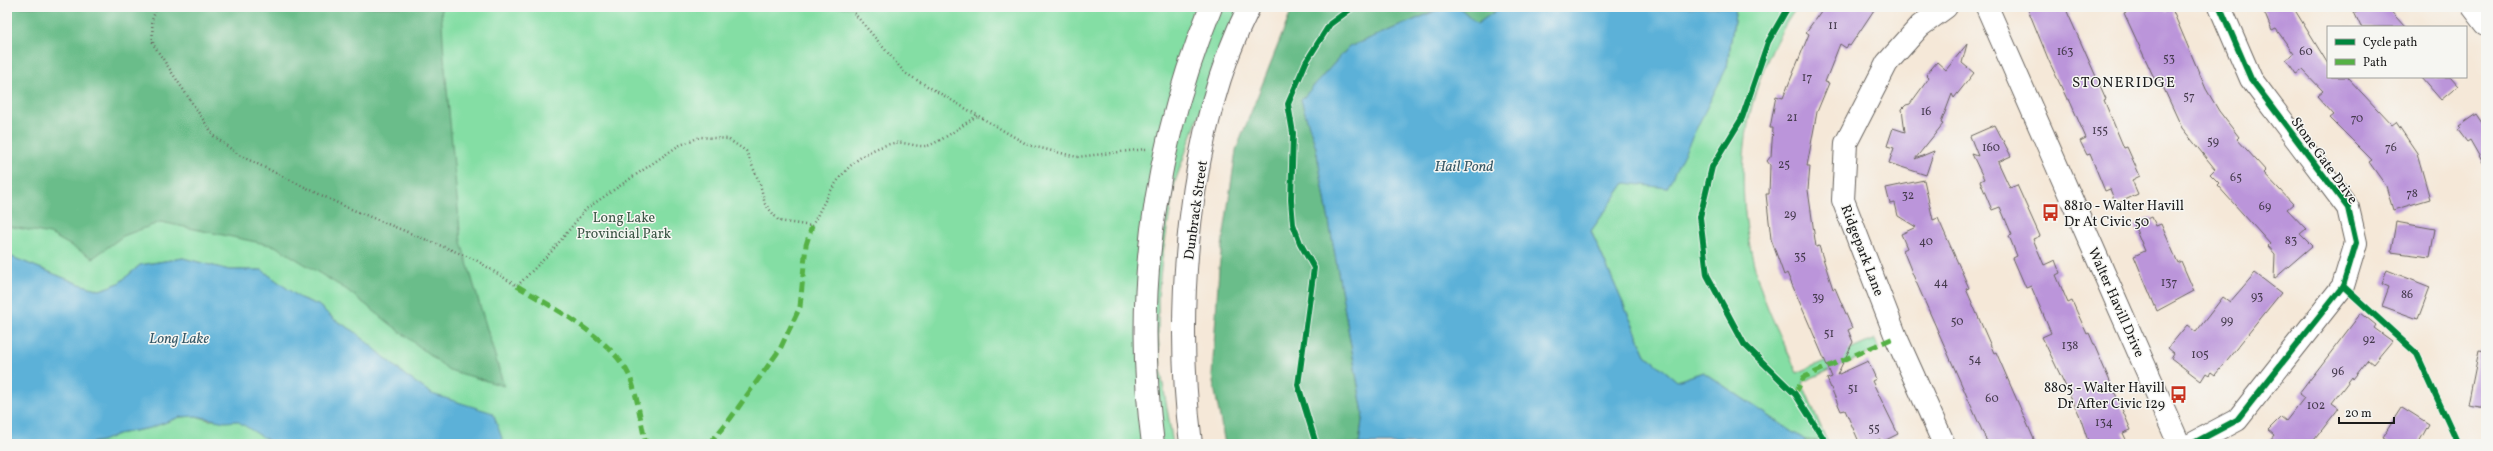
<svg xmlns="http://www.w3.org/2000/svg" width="2493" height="451" viewBox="0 0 2493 451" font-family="Vollkorn,serif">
  <rect width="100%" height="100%" fill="#f6f6f2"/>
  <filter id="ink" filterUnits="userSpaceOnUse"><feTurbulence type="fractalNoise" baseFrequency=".025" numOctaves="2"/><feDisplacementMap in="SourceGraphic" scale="8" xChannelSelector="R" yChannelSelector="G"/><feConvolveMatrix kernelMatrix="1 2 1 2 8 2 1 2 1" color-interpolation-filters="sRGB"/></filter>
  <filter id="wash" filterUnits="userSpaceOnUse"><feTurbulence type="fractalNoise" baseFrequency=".012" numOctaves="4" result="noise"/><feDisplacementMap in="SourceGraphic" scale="16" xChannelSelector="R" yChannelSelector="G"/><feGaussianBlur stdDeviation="0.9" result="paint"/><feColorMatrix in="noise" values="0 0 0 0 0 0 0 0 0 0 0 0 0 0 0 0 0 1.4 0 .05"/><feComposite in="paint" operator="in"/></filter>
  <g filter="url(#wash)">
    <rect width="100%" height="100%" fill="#f5e8d8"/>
    <g fill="#84dea4" stroke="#507d60">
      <polygon points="7,7 1241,7 1214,73 1175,182 1162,259 1158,296 1158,334 1161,372 1173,444 84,444 102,441 118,434 150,428 180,417 196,416 209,420 237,420 432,394 406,376 354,331 335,320 318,305 300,298 262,270 229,270 183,258 140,265 119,283 100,290 79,284 7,255"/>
      <path d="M1736 7H1797C1737 93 1730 194 1762 292 1771 319 1786 346 1797 373L1875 339 1879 349 1802 382 1828 444H1804L1805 440 1703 372 1677 381 1646 355 1591 231 1625 183 1727 67Z"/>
    </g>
    <g fill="#6bbd8a" stroke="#446c53">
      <polygon points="7,7 441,7 444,57 461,242 504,386 449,370 347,290 275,246 161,222 123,236 93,258 50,234 7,226"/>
      <polygon points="1293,7 1445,7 1349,47 1301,100 1316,148 1363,413 1359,444 1225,444 1212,376 1219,268 1236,150"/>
      <polygon points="1459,7 1501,7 1477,24"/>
      <polygon points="1805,440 1826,441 1827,444 1804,444"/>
    </g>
    <g fill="#5cb1d8" stroke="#3c667a">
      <polygon points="1445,7 1459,7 1477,24 1501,7 1736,7 1727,67 1667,188 1625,183 1591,231 1646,355 1677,381 1703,372 1805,440 1804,444 1359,444 1363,413 1316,148 1301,100 1349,47"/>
      <polygon points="7,255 79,284 100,290 119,283 140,265 183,258 229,270 262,270 300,298 318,305 335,320 354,331 406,376 432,394 493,413 504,444 274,444 237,421 225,422 196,416 180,417 150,428 118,434 102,441 84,444 23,444 7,439"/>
    </g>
    <g id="blocks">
      <g fill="#bb95da">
        <polygon points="1824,7 1876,7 1850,46 1848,45 1846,48 1840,44 1825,82 1829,83 1817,112 1807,166 1810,166 1808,190 1816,247 1819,246 1833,289 1835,288 1852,328 1848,330 1853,342 1837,375 1868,361 1876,379 1872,381 1898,434 1882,442 1880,439 1868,444 1860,444 1845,410 1841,411 1827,379 1832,377 1787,273 1784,275 1771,239 1766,194 1769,194 1770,165 1767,161 1771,156 1773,128 1770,128 1776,96 1783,98 1809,34 1806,32"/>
        <polygon points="2027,7 2065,7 2106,99 2104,100 2124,148 2127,147 2140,176 2132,180 2138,194 2116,204 2110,189 2105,191 2090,154 2087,155 2080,141 2086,138 2069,99 2067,99 2049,61"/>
        <polygon points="2137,7 2164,7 2165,12 2172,9 2206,89 2219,111 2239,137 2237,139 2266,171 2264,173 2293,204 2287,209 2306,229 2300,234 2312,246 2274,279 2275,254 2268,246 2270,244 2217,185 2219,183 2210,174 2215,169 2182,128 2159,78 2155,80 2124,13"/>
        <polygon points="2262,7 2293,7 2328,64 2328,77 2347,77 2392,125 2396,122 2417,153 2430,199 2393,210 2386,186 2369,162 2372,160 2330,118 2334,115 2317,96 2323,91 2303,70 2296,74 2286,59 2294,54 2276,29 2272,31"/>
        <polygon points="2366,7 2387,7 2405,27 2361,27 2354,12"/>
        <polygon points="1967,44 1962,63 1974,73 1954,98 1952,94 1941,123 1943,124 1915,159 1934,151 1926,175 1889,163 1894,148 1887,146 1893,128 1905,132 1902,109 1906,105 1910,104 1929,78 1926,75 1937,62 1946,70"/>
        <polygon points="2421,77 2450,77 2458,86 2441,100"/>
        <polygon points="2476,114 2486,129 2486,168 2470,140 2467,142 2458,130 2461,128 2459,126"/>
        <polygon points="1995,125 2011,156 1998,162 2010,188 2017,185 2040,236 2033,239 2044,265 2055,260 2060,273 2056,275 2068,303 2072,301 2087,334 2089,333 2131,430 2123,433 2128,444 2089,444 2079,414 2042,337 2051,333 2031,286 2026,288 2013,258 2017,256 2009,236 2012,235 2000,207 1992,210 1980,181 1984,179 1972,154 1978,156 1970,136"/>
        <polygon points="1924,180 1933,220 1938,218 1969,288 1966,289 1994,353 1996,352 2036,444 1988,444 1913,275 1903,250 1907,248 1901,234 1916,227 1898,216 1895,203 1890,204 1886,188"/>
        <polygon points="2152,217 2156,226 2161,224 2178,263 2181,261 2194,291 2157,311 2134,256 2145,251 2134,225"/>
        <polygon points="2396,222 2435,229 2430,257 2391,252"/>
        <polygon points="2387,270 2430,287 2418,319 2382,306 2389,287 2382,284"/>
        <polygon points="2255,273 2281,293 2215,375 2211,372 2209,375 2206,373 2201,381 2171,358 2174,353 2168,348 2187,325 2196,332 2223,297 2230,302"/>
        <polygon points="2361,313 2376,325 2374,328 2392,341 2373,364 2368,360 2353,379 2352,377 2332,403 2339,408 2311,444 2267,444 2274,435 2268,430 2281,417 2286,421 2304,398 2299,394"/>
        <polygon points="2479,350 2486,351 2486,408 2468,405"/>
        <polygon points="2402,407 2429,424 2418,444 2391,444 2382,438"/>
      </g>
    </g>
  </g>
  <g filter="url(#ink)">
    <use href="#blocks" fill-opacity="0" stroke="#68635e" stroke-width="1"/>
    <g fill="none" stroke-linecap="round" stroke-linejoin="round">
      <defs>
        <g id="minor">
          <polyline points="1987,7 2179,444"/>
          <polyline points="1944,444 1896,337 1843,200 1846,143 1887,63 1920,26 1946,7"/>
          <polyline points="2192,444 2237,420 2343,286 2356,243 2348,208 2251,79 2220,7"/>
        </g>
        <g id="major">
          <polyline points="2473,7 2486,24"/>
          <path d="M1153 444C1133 294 1154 147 1211 7"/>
          <path d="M1191 444C1174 309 1187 130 1249 7"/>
        </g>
      </defs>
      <use href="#minor" stroke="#68635e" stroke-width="24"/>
      <use href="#major" stroke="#68635e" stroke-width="24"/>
      <g stroke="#68635e" stroke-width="2.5" stroke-dasharray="1 3" stroke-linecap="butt">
        <path d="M157 7 152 20 153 44 214 136 239 155 346 207 476 260 517 286 552 251 586 209 678 146 700 137 728 139 746 151 760 184 765 204 779 221 812 226C831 188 848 153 894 143 905 141 920 149 930 145 947 138 962 125 977 116"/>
        <polyline points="849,7 905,73 1028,145 1077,157 1146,149"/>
      </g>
      <use href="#minor" stroke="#fff" stroke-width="22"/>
      <use href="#major" stroke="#fff" stroke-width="22"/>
      <g stroke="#55b145" stroke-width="5" stroke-dasharray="10 5" stroke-linecap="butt">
        <path d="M517 286C551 306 612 339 629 375 637 392 641 425 646 444"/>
        <polyline points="1795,394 1804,377 1896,337"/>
        <polyline points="709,444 730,419 780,349 800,307 806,245 812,226"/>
      </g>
      <defs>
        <g id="cycleway">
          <polyline points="1788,7 1768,42 1742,118 1712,167 1700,217 1707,275 1744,344 1795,394 1827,444"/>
          <polyline points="2343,286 2417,354 2458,444"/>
          <polyline points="1316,444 1298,385 1314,268 1300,243 1293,224 1291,200 1293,133 1288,104 1306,62 1330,24 1353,7"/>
          <polyline points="2192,444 2237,420 2343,286 2356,243 2348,208 2251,79 2220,7"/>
        </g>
      </defs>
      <use href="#cycleway" stroke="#f6f6f2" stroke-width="8"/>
      <use href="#cycleway" stroke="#00873e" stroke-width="6"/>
    </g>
  </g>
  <defs>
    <symbol id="bus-bare" viewBox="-9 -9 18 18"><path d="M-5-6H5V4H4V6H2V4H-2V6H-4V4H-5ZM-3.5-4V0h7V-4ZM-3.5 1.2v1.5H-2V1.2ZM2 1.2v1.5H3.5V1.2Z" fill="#c8321e" stroke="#f6f6f2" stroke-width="2.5" paint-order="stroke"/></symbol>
  </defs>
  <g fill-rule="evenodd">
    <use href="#bus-bare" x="2038" y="200" width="25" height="25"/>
    <use href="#bus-bare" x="2166" y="382" width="25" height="25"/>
  </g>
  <g text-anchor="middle" stroke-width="3" stroke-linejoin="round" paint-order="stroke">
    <g font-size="12" fill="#443a4c">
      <text x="1833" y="29">11</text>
      <text x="2065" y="55">163</text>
      <text x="2306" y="55">60</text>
      <text x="2169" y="62">53</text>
      <text x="1807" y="81">17</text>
      <text x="2189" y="100">57</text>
      <text x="1926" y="115">16</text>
      <text x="1792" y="121">21</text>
      <text x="2357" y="122">70</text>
      <text x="2100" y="134">155</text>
      <text x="2213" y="145">59</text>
      <text x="1991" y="151">160</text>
      <text x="2391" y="151">76</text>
      <text x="1784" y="168">25</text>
      <text x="2236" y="181">65</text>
      <text x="2412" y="197">78</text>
      <text x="1908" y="199">32</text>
      <text x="2265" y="210">69</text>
      <text x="1790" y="218">29</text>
      <text x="2291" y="244">83</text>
      <text x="1926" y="245">40</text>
      <text x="1800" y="260">35</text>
      <text x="1941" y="286">44</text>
      <text x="2169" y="286">137</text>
      <text x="2407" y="298">86</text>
      <text x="2257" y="300">93</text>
      <text x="1818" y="301">39</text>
      <text x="2227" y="324">99</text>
      <text x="1957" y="325">50</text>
      <text x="1829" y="337">51</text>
      <text x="2369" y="343">92</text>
      <text x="2070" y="349">138</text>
      <text x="2200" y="358">105</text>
      <text x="1975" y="363">54</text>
      <text x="2338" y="375">96</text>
      <text x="1853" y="392">51</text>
      <text x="1992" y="402">60</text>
      <text x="2316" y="409">102</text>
      <text x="2104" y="426">134</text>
      <text x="1874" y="432">55</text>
    </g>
    <g font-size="14" fill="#1c1c1c" stroke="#f6f6f2">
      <text transform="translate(2325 160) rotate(54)" y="5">Stone Gate Drive</text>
      <text transform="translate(1195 210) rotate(-82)" y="5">Dunbrack Street</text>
      <text transform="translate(1863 250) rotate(69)" y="5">Ridgepark Lane</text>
      <text transform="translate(2117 302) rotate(66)" y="5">Walter Havill Drive</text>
    </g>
    <g font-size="14" fill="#1c1c1c" stroke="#f6f6f2" text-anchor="start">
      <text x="2064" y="210">8810 - Walter Havill<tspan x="2064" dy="16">Dr At Civic 50</tspan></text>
      <text x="2165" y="392" text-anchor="end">8805 - Walter Havill<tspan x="2165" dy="16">Dr After Civic 129</tspan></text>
    </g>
    <g font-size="14" fill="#3b5645" stroke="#f6f6f2">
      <text x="624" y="222">Long Lake<tspan x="624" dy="16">Provincial Park</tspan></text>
    </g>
    <g font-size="15" letter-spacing="1" fill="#1c1c1c" stroke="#f6f6f2">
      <text x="2124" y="87">STONERIDGE</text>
    </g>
    <g font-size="15" font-style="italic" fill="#365867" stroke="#f6f6f2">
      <text x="1464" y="171">Hail Pond</text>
      <text x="179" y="343">Long Lake</text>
    </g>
  </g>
  <rect width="2493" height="451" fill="none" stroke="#f6f6f2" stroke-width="24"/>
  <rect x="2327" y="26" width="140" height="52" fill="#f6f6f2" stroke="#9f9f9c"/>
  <rect x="2335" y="39" width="20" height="6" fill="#00873e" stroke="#9f9f9c"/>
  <text x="2363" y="46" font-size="12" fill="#1c1c1c">Cycle path</text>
  <rect x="2335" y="59" width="20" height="6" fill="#55b145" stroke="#9f9f9c"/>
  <text x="2363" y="66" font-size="12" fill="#1c1c1c">Path</text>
  <path d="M2339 417v6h55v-6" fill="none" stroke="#1c1c1c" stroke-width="2"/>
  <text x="2345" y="417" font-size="12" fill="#1c1c1c" stroke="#f6f6f2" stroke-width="3" paint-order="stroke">20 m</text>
</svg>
